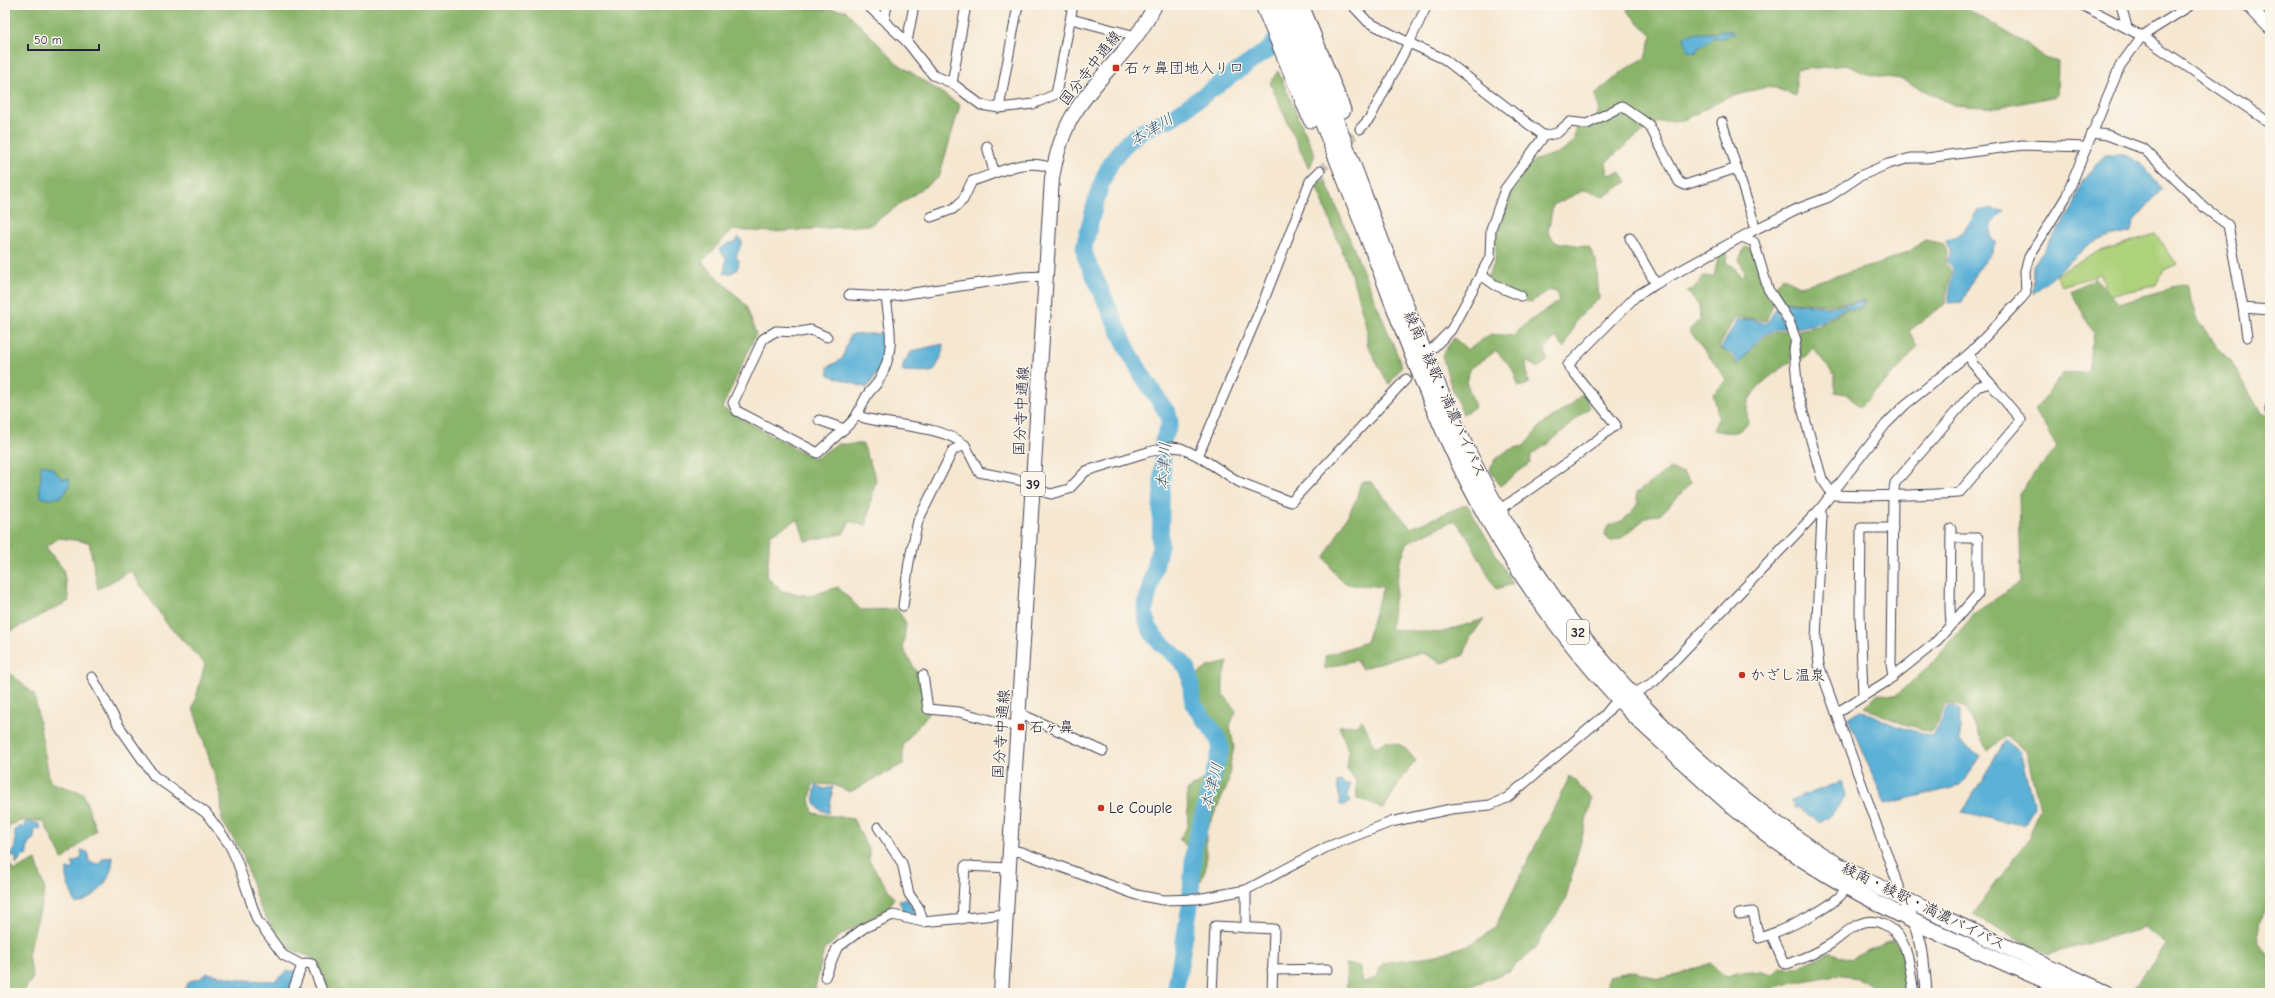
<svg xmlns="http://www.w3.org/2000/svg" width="2275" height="998" viewBox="0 0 2275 998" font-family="'Comic Neue','Klee One',sans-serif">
  <rect width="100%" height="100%" fill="#fbf7ec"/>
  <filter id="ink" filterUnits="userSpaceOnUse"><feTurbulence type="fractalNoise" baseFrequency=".025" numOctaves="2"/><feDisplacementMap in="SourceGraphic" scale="8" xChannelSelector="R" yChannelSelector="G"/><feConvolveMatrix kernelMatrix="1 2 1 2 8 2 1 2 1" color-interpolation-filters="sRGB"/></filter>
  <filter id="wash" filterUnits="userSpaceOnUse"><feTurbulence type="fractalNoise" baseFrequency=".012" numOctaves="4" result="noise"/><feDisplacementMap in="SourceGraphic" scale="16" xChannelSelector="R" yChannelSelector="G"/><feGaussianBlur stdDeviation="0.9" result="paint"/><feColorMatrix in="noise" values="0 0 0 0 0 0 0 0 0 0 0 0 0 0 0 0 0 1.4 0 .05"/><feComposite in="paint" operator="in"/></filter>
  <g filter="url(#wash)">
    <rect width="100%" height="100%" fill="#f6e7d1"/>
    <polygon fill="#aed27b" stroke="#687a5b" points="2155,234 2177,264 2164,270 2155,286 2108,295 2101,274 2062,286 2055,275 2100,251"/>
    <g fill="#8ab46b" stroke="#566b53">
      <polygon points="5,5 789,5 789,7 845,10 897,63 960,105 939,177 870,225 773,232 732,230 702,262 746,305 756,334 722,408 815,459 837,444 863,444 876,479 866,526 850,521 843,534 805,541 798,519 770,535 767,576 782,591 810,596 838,587 861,610 897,609 906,623 903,648 918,675 928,714 903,745 903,764 850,792 834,785 813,784 810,799 813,813 853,819 869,850 869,861 894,898 887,909 841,935 824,950 814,993 331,993 313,958 283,946 259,906 242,852 222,821 221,795 193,708 205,664 167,624 131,571 98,589 89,542 59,538 46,547 63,569 69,601 5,634"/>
      <polygon points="1629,5 1960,5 2027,44 2044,58 2058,62 2057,96 1997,108 1954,105 1900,79 1867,74 1846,65 1796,70 1796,96 1770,86 1726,98 1684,120 1658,122 1633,139 1606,162 1608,175 1621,172 1627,182 1603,197 1585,190 1553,205 1548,232 1555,242 1589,247 1596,260 1599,299 1578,317 1564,348 1555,337 1545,349 1547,361 1538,368 1526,361 1528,384 1519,387 1512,368 1496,351 1471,368 1466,381 1475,407 1463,414 1450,383 1442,355 1454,338 1468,350 1491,334 1513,336 1528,322 1559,301 1556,290 1548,291 1531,302 1506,297 1485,283 1495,260 1496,230 1508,193 1533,161 1563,151 1574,141 1575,129 1596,123 1599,108 1595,95 1624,70 1645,58 1652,36 1627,11"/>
      <polygon points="1278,71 1315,155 1309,169 1270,83"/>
      <polygon points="1325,179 1402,366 1389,385 1367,344 1367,329 1352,276 1316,185"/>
      <polygon points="1925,240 1944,244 1948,253 1945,264 1951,271 1945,304 1909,331 1917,347 1902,365 1860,407 1846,394 1835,392 1835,376 1813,348 1801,361 1798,330 1815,327 1846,309 1860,309 1866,300 1830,305 1780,301 1773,289 1782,277 1800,286 1882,263 1910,251"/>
      <path d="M1745 247 1755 250 1765 291 1773 304 1766 321 1750 318 1734 319 1719 347 1731 356 1737 366C1751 351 1765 328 1788 331L1791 343V362C1770 377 1741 392 1748 422 1739 436 1728 433 1713 430L1719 417 1713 394 1727 380 1689 330 1700 319 1699 306 1687 291 1693 289 1703 277 1714 276 1719 254 1727 253 1726 263 1733 266 1741 277 1745 273 1739 260Z"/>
      <polygon points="2095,278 2118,303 2186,284 2197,320 2238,372 2260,412 2270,419 2270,889 2259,925 2260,943 2270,959 2270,993 2140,993 2132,989 2167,945 2144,927 2048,955 1973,915 2028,839 2040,808 2026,751 2006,736 1988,751 1964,707 1946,704 1932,732 1898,722 1864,707 1877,694 1896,695 1928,668 1976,612 2021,582 2019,493 2057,447 2035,410 2063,373 2088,372 2093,333 2071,291"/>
      <path d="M1583 393 1590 407 1549 443 1531 455 1530 463 1500 486 1490 469C1496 455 1509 448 1524 446L1542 424 1570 406Z"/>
      <polygon points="1669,469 1683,473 1691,483 1660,515 1648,516 1623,537 1611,542 1604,535 1608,526 1624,520 1638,504 1636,493"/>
      <path d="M1361 482H1371L1411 528 1467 504 1513 584 1496 589 1469 539 1455 520 1408 542 1400 561 1390 629 1440 633 1484 619 1470 638 1464 655 1442 663 1423 653 1398 657 1362 669 1355 660 1325 669V656L1366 642 1383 587C1348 582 1345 594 1325 557L1356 500Z"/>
      <polygon points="1228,662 1223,679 1223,694 1236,711 1230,726 1234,748 1231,760 1228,784 1206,832 1206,867 1201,881 1193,877 1197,853 1179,840 1188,826 1187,791 1220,768 1224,749 1218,733 1199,707 1195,693 1194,677 1208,667"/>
      <polygon points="5,669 34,694 50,782 83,793 96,830 63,860 43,821 20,821 9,826 5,855"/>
      <polygon points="1362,720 1375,747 1386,741 1403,746 1416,761 1403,776 1383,810 1367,801 1357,799 1356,781 1347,768 1349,752 1339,726 1356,725"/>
      <polygon points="1570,776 1592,799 1565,901 1534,949 1509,971 1453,993 1347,993 1346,964 1359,966 1363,983 1375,978 1383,963 1437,955 1474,943 1494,929"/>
      <polygon points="5,858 14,871 36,860 45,891 28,955 33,977 23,993 5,993"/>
      <path d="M1894 938 1904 956 1908 993H1882L1859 978 1835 975 1775 987 1768 993H1614L1606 982 1609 976 1635 971 1657 979 1679 975 1710 963 1726 977C1743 970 1755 969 1772 975L1780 968 1798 967 1830 952 1850 959Z"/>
    </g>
    <g fill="#5bb1d7" stroke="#3e6a89">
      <polygon points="1727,30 1732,31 1734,35 1729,34 1721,39 1715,37 1697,49 1696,53 1687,50 1684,36 1694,33 1717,33"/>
      <polygon points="2105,155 2125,155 2141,164 2162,189 2133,222 2131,232 2099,240 2086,247 2033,294 2034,265 2073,208 2083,179"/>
      <path d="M1993 208 1996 211H2005C1994 219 1990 225 1991 238L1996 241 1991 254 1977 271 1962 302 1948 303 1953 269 1947 262 1951 253 1946 241C1962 235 1969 225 1977 211Z"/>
      <polygon points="739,237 742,242 736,257 739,261 737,270 731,273 724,274 726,259 719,249 729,243 736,242"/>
      <polygon points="1865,301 1860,308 1846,308 1816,324 1796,328 1784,302 1830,307"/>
      <path d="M1776 308 1786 328C1764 328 1751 349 1738 365L1733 355 1721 348 1737 321 1750 319 1767 324Z"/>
      <path d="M888 333C886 355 880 370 867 388L829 375 828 367 842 359 850 335Z"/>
      <polygon points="943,344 944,350 935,370 931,372 902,371 904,362 912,351"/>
      <path d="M43 464 52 468 62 479 69 478C72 495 54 503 41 497L39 484 41 482V465Z"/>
      <polygon points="1948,706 1960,710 1960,742 1981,756 1961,786 1885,804 1848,718 1861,710 1896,726 1933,736"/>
      <polygon points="2005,741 2020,752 2034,806 2024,825 1962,813"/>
      <polygon points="1341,781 1346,785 1350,784 1348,796 1351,802 1345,805 1340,805 1337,782"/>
      <polygon points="1842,781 1846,796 1833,813 1819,823 1798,807 1796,809 1793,806 1794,803 1790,801"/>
      <path d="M816 785 824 789 833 787 829 813C813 809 813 800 816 785Z"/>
      <path d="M30 822 39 824 41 828 34 830 35 834 33 840 29 842 27 849 28 855 23 856 16 865V857L9 855C19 846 14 841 15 830L20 826 23 828 25 823Z"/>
      <path d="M81 850 88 852 89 862 99 864 103 858 113 857C112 879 98 898 76 904L67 882V869H72L74 867 72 863 82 858Z"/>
      <polygon points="907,898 911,907 913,907 916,916 904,912 899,900"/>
      <polygon points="287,971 297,971 288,993 190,993 185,988 189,981 199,979 208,973 242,980 275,981"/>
    </g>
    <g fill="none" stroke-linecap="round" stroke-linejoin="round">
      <path stroke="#5bb1d7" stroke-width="17" d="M1175 993 1190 906 1194 847 1221 748C1217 730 1202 720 1194 704 1189 694 1193 678 1187 668 1170 645 1146 642 1145 608L1160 546 1163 441 1170 423 1168 414 1142 375 1127 348 1085 256 1084 247C1100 188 1103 140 1170 119L1269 49 1287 27"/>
    </g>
  </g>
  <g filter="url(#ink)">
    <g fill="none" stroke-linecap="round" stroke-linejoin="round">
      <polyline stroke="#ccc0b3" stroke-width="9" stroke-dasharray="9 4.5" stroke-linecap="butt" points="1320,171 1360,129"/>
      <defs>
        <g id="minor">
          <polyline points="867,5 907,42 933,75 952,83 981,105 999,108 1033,104 1056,94 1073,5"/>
          <polyline points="1352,5 1368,22 1409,43 1427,5"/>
          <polyline points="2082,5 2142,36 2270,123"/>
          <polyline points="2121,5 2127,27"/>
          <polyline points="1071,19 1136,36"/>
          <polyline points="884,21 887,5"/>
          <polyline points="907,42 914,5"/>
          <polyline points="952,83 966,5"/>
          <polyline points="999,108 1018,5"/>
          <polyline points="1722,122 1756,229"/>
          <polyline points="1360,129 1370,118 1409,43 1444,59 1544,136 1505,189 1491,229 1490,257 1451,330 1434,347"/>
          <polyline points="2092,133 2107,135 2144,149 2206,209 2228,225 2243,308 2270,310"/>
          <polyline points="1544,136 1557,133 1570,122 1587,124 1622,106 1649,125 1679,182 1685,185 1737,168"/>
          <polyline points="987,146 994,172"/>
          <polyline points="1320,171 1310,181 1262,305 1198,456 1239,482 1291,502 1406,379"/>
          <path d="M931 217 953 209 963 200 972 181C1000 173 1024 156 1054 169"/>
          <path d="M1742 237 1754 242 1768 289 1789 321 1796 340 1794 350 1798 394 1822 479 1833 495C1875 497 1917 495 1959 493L2021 420 1990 383 1977 387 1895 483 1893 496 1891 663 1893 677"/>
          <polyline points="1630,238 1656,284"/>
          <polyline points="1481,275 1495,285 1521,296"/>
          <polyline points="849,295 886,297 1021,277 1046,276"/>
          <polyline points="2243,308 2247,337"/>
          <polyline points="827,337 811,330 800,332 776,331 763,339 733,403 737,411 818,453 844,429"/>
          <polyline points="1970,353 1972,363 1990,383"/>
          <polyline points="2270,408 2270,411"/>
          <path d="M858 416C890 427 939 424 965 445"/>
          <path d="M819 420 844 429C859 416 857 413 866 397 869 391 876 386 879 380 896 351 890 329 886 297"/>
          <polyline points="1820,509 1822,516 1816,639 1819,665 1903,899"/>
          <path d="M1495 512C1537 486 1577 456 1616 425L1568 365 1636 296 1656 284 1756 229 1797 209 1829 197 1860 176 1888 164 1911 158H1927L2023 145 2086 147"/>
          <polyline points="1951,529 1950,608 1951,624"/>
          <polyline points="903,606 909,562 918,521 953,450 965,445 979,472 1033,483 1041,491 1051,494 1069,489 1086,471 1148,452 1171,447 1181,448 1198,456"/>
          <polyline points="923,675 928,709 959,712 1018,727"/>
          <polyline points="92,677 119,726 154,776 206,813 229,844 237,861 257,920 283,955 302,965 306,963 312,964 323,993"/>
          <polyline points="1863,695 1860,613 1861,528 1893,528"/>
          <polyline points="1019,713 1103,751"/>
          <polyline points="1836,713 1886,682 1935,643 1978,594 1978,538 1951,538"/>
          <polyline points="878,827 902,863 909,894 919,908 923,922"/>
          <polyline points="1010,850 1021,852 1137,895 1163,900 1197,899 1246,890 1327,847 1391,822 1451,809 1490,805 1507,798 1604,716 1612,706 1654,682 1820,509 1886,424 1905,405 1970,353 2021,299 2026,293 2025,271 2029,257 2066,197 2120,66 2142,36 2191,5"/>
          <path d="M1739 914 1753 912 1759 938C1780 932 1823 912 1839 897 1842 895 1844 890 1846 887"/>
          <polyline points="962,919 965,866 1009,868"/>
          <polyline points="1246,928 1246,890"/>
          <path d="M1771 934 1783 962 1787 964C1802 959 1816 953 1829 945 1839 939 1849 928 1859 924 1868 920 1875 920 1883 924 1910 935 1909 968 1914 993"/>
          <polyline points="1272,970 1328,969"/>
          <polyline points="825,977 837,948 864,928 893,915 923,922 1006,914"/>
          <polyline points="292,993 302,965"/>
          <polyline points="1212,993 1215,926 1274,929 1272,993"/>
        </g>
        <path id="tertiary" d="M1903 899C1922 934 1923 954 1926 993"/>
        <polyline id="secondary" points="2248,5 2270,28"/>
        <path id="primary" d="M1001 993 1052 178C1056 155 1062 132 1075 112 1099 74 1136 46 1155 5"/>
        <g id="trunk">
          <polyline points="1263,5 1311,120"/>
          <path d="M1275 5C1310 89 1343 174 1376 259 1409 346 1440 435 1486 516 1526 587 1576 655 1633 714 1646 728 1662 741 1676 755 1716 793 1758 831 1805 861 1889 915 1982 953 2074 993"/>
          <path d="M1290 5C1316 70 1342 134 1366 200 1405 304 1443 411 1498 509 1573 645 1683 761 1811 848 1850 874 1893 894 1936 914 1992 941 2050 967 2107 993"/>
          <polyline points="1301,5 1343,110"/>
        </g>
      </defs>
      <use href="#minor" stroke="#424052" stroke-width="11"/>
      <use href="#tertiary" stroke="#424052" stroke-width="13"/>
      <use href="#secondary" stroke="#424052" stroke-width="14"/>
      <use href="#primary" stroke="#424052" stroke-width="16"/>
      <use href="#trunk" stroke="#424052" stroke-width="17"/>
      <use href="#minor" stroke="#fff" stroke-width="9"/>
      <use href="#tertiary" stroke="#fff" stroke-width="11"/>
      <use href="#secondary" stroke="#fff" stroke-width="12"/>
      <use href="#primary" stroke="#fff" stroke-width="14"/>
      <use href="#trunk" stroke="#fff" stroke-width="15"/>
    </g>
  </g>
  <g fill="#c8321e" stroke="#fbf7ec" stroke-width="1.5">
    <rect x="1112" y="64" width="8" height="8" rx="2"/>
    <circle cx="1742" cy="675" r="4"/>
    <rect x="1017" y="723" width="8" height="8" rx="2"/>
    <circle cx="1101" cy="808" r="4"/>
  </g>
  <g text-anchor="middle" stroke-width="3" stroke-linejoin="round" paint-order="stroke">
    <g fill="#fbf7ec" stroke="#636270" stroke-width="1">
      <rect x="1021" y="472" width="24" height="24" rx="3"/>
      <rect x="1567" y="620" width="22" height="24" rx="3"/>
    </g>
    <g font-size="14" font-weight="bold" fill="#22223b">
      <text x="1033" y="489">39</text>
      <text x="1578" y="637">32</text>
    </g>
    <g font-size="15" fill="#22223b" stroke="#fbf7ec">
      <text transform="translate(1090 68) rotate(-52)" y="5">国分寺中通線</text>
      <text transform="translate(1445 394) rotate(66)" y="5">綾南・綾歌・満濃バイパス</text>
      <text transform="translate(1021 411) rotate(-87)" y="5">国分寺中通線</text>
      <text transform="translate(1001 734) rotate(-86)" y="5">国分寺中通線</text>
      <text transform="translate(1924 906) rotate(26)" y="5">綾南・綾歌・満濃バイパス</text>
    </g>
    <g font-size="15" fill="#22223b" stroke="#fbf7ec" text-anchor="start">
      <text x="1124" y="73">石ヶ鼻団地入り口</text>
      <text x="1750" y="680">かざし温泉</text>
      <text x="1029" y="732">石ヶ鼻</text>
      <text x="1109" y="813">Le Couple</text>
    </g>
    <g font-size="16" font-style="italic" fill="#395b79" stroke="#fbf7ec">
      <text transform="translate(1151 129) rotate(-31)" y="6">本津川</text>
      <text transform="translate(1163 466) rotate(-86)" y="6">本津川</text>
      <text transform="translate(1211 786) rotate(-75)" y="6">本津川</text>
    </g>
  </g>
  <rect width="2275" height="998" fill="none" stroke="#fbf7ec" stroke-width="20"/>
  <path d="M28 44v6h71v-6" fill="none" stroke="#22223b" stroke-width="2"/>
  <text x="34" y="44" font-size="12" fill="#22223b" stroke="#fbf7ec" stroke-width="3" paint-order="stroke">50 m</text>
</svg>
